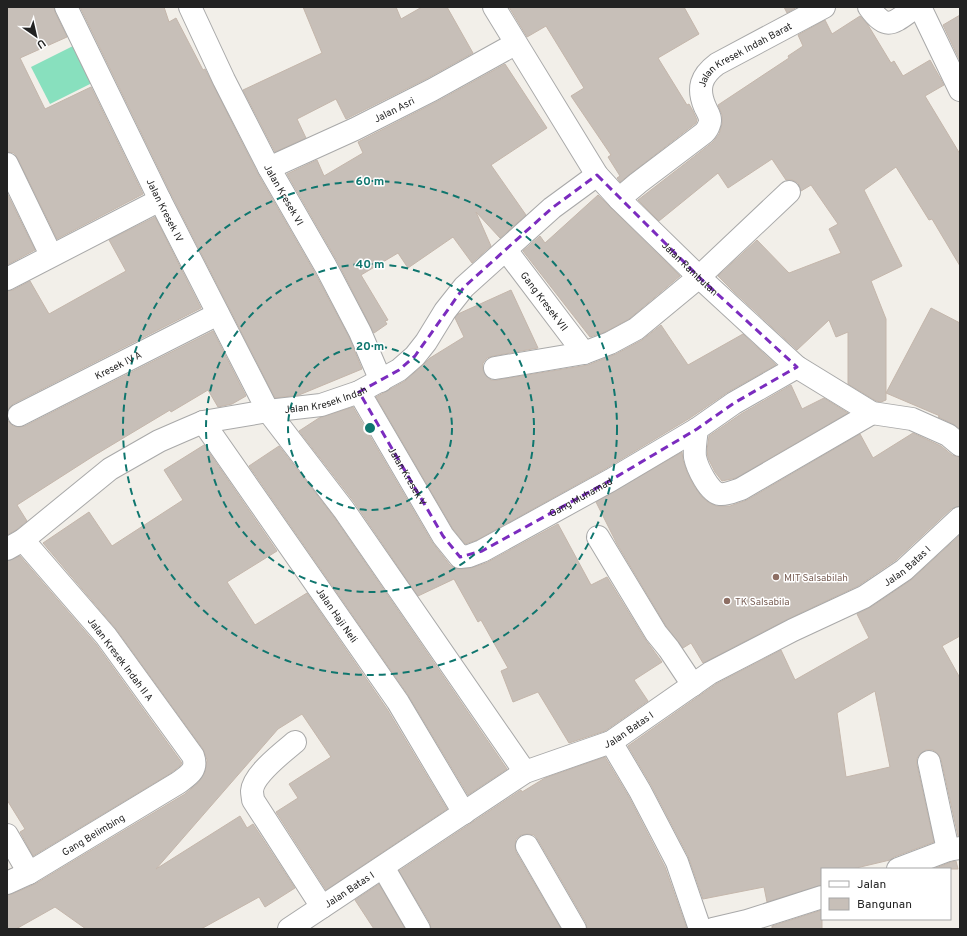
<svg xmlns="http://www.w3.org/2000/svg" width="967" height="936" viewBox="0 0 967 936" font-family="Overpass,sans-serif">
  <rect width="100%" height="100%" fill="#f2efe9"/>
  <polygon fill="#88e0be" points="75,45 94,82 50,104 31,67"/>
  <g fill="#c7bfb8" stroke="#c4b6ab" fill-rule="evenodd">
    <polygon points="7,7 54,7 55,12 67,37 20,58 45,109 91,87 143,194 57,239 18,159 14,153 7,152"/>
    <polygon points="80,7 164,7 169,22 176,18 203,70 205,69 258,174 315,273 349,337 362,369 299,395 275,398 171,194"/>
    <polygon points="303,7 396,7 401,19 422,7 447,7 473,53 426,79 346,119 336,99 297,119 306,138 275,152 243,90 322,53"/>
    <polygon points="509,7 684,7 699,34 658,58 687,105 689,104 693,111 697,120 696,123 620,182 617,178 620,176 608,157 611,155 571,96 584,88 546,26 527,37"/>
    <polygon points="784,7 797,7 787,13"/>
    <polygon points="960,15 960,61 943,25"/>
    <polygon points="860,16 868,25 891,63 894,61 903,76 930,60 944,85 925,96 960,154 960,266 932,219 929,220 896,167 864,190 902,266 871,281 886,319 886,400 881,402 876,401 848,384 848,332 836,337 829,320 797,350 734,292 718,276 757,240 789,273 841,253 829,229 838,224 811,185 801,191 798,183 792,180 786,180 772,159 728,188 718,173 659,221 638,200 713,142 719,134 722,124 722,115 718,105 789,58 788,56 803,46 798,35 825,20 832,34"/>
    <polygon points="505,64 547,128 491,165 526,215 500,238 476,212 491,246 472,263 453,237 408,268 398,253 361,275 388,320 385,321 387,324 374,333 337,261 287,174 317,160 324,176 363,153 358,142 438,101"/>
    <polygon points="7,193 35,250 7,265"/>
    <polygon points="598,195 680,276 629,319 605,332 590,337 523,251 540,236 545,243"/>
    <polygon points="155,217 201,308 13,404 9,408 7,413 7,291 13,290 30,281 49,314 126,271 109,240"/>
    <polygon points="511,290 538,348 493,356 487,358 483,363 483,370 486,376 491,380 497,380 588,365 616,354 642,340 661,325 688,365 743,334 776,365 728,392 690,418 605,469 477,540 465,544 453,529 376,397 405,381 423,365 430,358 464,337 455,318 458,314"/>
    <polygon points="931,308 960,323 960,429 953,424 938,417 940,416 886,393"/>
    <polygon points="213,331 246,396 232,404 218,407 208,390 171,412 170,410 95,455 17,505 27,521 16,530 7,535 7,417 8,421 13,426 19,427 25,426"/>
    <polygon points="791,385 802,409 824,398 848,413 736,478 722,481 715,472 708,458 707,450 709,436 741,414"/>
    <polygon points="353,407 432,542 450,565 455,568 461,569 471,568 486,563 558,524 591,585 607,577 645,639 662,662 634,680 648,701 605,731 569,743 538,692 513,702 501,671 508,668 481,620 478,622 454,579 418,596 354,502 299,431 319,418"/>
    <polygon points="913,433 941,446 952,455 960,457 960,506 951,509 896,560 858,586 788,619 703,663 691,643 683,648 666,626 617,544 596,502 682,452 683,460 687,472 694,486 702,497 708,502 716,506 730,506 747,500 860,434 873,458"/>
    <polygon points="204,445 277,551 227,582 255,625 307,593 387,709 447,809 326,890 276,812 298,798 289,784 331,757 302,714 278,729 156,869 240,816 247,828 253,824 295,888 265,907 259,897 201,929 86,929 55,907 16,929 7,929 7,895 12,894 35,884 185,794 198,783 205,772 207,760 203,749 116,629 43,543 89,512 112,546 183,500 164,470"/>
    <polygon points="279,446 334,517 507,769 468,795 408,695 249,466"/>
    <path d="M960 535V636L942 646 960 678V836H958L941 759 938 754 933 750H926L921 753 917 758V765L934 842 894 857 890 860 852 869H822V885L767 902 764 887 703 899 688 856 651 785 628 746 716 684 781 650 795 680 869 638 857 614 871 607 911 580ZM875 691 890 767 846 777 837 713Z"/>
    <polygon points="20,556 96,644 182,763 180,766 171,773 33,856 20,832 25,829 7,800 7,561"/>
    <polygon points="605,757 629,797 665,867 687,929 587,929 586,923 538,840 534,835 527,834 521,835 516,839 515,846 516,852 561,929 431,929 430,923 399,871 521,790 522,792 545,778"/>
    <polygon points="956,861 958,869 933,869 951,862"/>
    <polygon points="379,884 405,929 374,929 355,900"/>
    <polygon points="822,910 822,929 772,929 772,926"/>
  </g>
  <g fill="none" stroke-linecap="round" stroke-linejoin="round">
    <defs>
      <g id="street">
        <path id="s1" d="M66 7 160 200 268 411 344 510 525 772"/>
        <path id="s2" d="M190 7 224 80 269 168 326 267 360 332 381 381"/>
        <path id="s3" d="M494 7 597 175 619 199 699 277 797 367 872 413 912 419 948 435 960 445"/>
        <path d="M869 7C887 33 894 22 916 7"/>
        <polyline points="920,7 960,90"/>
        <polyline points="7,164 51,255"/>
        <path id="s4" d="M269 168 355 129 432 90 515 44"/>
        <path id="s5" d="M619 199 638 183 704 133C706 131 708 128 709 125 712 119 708 113 705 107 697 88 701 76 717 64L824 7"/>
        <path id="s6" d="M506 250 584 353"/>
        <polyline points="7,279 160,200"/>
        <path d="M797 367 734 403 697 429C696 438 694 448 695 457 697 467 709 493 720 494 727 495 734 491 741 489L872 413"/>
        <polyline points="495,368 584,353 610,343 636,329 699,277 789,192"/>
        <path id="s7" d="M359 392 443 536 460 557 469 556 482 551 611 480 697 429"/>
        <path id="s8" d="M19 415 218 314"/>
        <path id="s9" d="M203 422 398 702 464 813"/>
        <polyline points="598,537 656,633 669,649 693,685"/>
        <path id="s10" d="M7 549 23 540 110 469 159 441 182 431 203 422 268 411 321 405 359 392 399 370 415 356 426 342 445 311 464 287 552 208 597 175"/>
        <path d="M295 742C283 752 253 775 252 791 252 794 253 798 253 800L322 907"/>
        <polyline points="611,742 640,791 677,862 700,929"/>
        <polyline points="929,762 948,850"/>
        <polyline points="7,835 29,873"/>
        <polyline points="527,846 575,929"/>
        <polyline points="383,867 419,929"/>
        <polyline points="898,869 948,850 960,848"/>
        <path id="s11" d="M7 883 29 873 178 783C189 775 198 770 193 756L106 636 23 540"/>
        <path id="s12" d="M289 929 525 772 611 742 710 673 793 630 864 597 904 570 960 518"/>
        <polyline points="713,929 747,921 822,897"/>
      </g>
    </defs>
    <use href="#street" stroke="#a9a9a9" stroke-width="24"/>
    <use href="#street" stroke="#fff" stroke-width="22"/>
  </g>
  <path fill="none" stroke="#7b2cbf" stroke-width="3" stroke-dasharray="8 5" stroke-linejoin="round" d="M597 175 699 277 797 367 734 403 697 429 611 480 482 551 460 557 443 536 359 392 399 370 415 356 464 287 552 208Z"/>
  <g fill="none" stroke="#0f766e" stroke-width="2" stroke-dasharray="7 5">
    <circle cx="370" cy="428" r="82"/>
    <circle cx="370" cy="428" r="164"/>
    <circle cx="370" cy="428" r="247"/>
  </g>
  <g fill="#8d6e63" stroke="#fff" stroke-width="1.5">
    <circle cx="776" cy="577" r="4"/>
    <circle cx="727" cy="601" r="4"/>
  </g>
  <g text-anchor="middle" stroke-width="3" stroke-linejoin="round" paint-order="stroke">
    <g font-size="10" fill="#222" stroke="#fff">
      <text dy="4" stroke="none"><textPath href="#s5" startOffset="213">Jalan Kresek Indah Barat</textPath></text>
      <text dy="4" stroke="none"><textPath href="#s4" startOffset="138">Jalan Asri</textPath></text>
      <text dy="4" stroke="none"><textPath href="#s2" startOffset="210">Jalan Kresek VI</textPath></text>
      <text dy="4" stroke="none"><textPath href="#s1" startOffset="226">Jalan Kresek IV</textPath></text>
      <text dy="4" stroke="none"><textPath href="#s3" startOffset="329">Jalan Rambutan</textPath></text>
      <text dy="4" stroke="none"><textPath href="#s6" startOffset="64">Gang Kresek VII</textPath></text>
      <text dy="4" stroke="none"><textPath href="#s8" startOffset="111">Kresek IV A</textPath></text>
      <text dy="4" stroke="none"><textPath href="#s10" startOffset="360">Jalan Kresek Indah</textPath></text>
      <text dy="4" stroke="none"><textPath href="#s7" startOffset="97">Jalan Kresek V</textPath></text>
      <text dy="4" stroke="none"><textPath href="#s7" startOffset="329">Gang Muhamad</textPath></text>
      <text dy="4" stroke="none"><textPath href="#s12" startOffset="720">Jalan Batas I</textPath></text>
      <text dy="4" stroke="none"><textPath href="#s9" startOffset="235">Jalan Haji Neli</textPath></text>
      <text transform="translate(121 659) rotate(53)" y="4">Jalan Kresek Indah II A</text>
      <text dy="4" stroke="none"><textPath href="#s12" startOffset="396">Jalan Batas I</textPath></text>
      <text dy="4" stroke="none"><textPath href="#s11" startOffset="99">Gang Belimbing</textPath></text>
      <text dy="4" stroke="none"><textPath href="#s12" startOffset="72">Jalan Batas I</textPath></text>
    </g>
    <g font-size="10" fill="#785e54" stroke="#fff" text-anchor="start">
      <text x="784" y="581">MIT Salsabilah</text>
      <text x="735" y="605">TK Salsabila</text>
    </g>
  </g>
  <circle cx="370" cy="428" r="6" fill="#0f766e" stroke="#fff" stroke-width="2"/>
  <g font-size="12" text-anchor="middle" font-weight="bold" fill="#0f766e" stroke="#fff" stroke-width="3" stroke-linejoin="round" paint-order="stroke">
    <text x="370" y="185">60 m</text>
    <text x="370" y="268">40 m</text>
    <text x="370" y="350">20 m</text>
  </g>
  <rect width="967" height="936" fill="none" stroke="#222222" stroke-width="16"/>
  <rect x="821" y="868" width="130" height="52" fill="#ffffff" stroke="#a7a7a7"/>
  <rect x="829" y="881" width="20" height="6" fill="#ffffff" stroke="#a7a7a7"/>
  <text x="857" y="888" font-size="12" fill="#222222">Jalan</text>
  <rect x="829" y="898" width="20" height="12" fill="#c7bfb8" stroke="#a7a7a7"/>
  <text x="857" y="908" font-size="12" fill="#222222">Bangunan</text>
  <g transform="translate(36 36) rotate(146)" stroke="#ffffff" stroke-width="3" paint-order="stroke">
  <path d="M0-3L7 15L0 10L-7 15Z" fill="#222222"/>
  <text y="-6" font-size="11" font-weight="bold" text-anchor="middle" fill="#222222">U</text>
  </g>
</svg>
